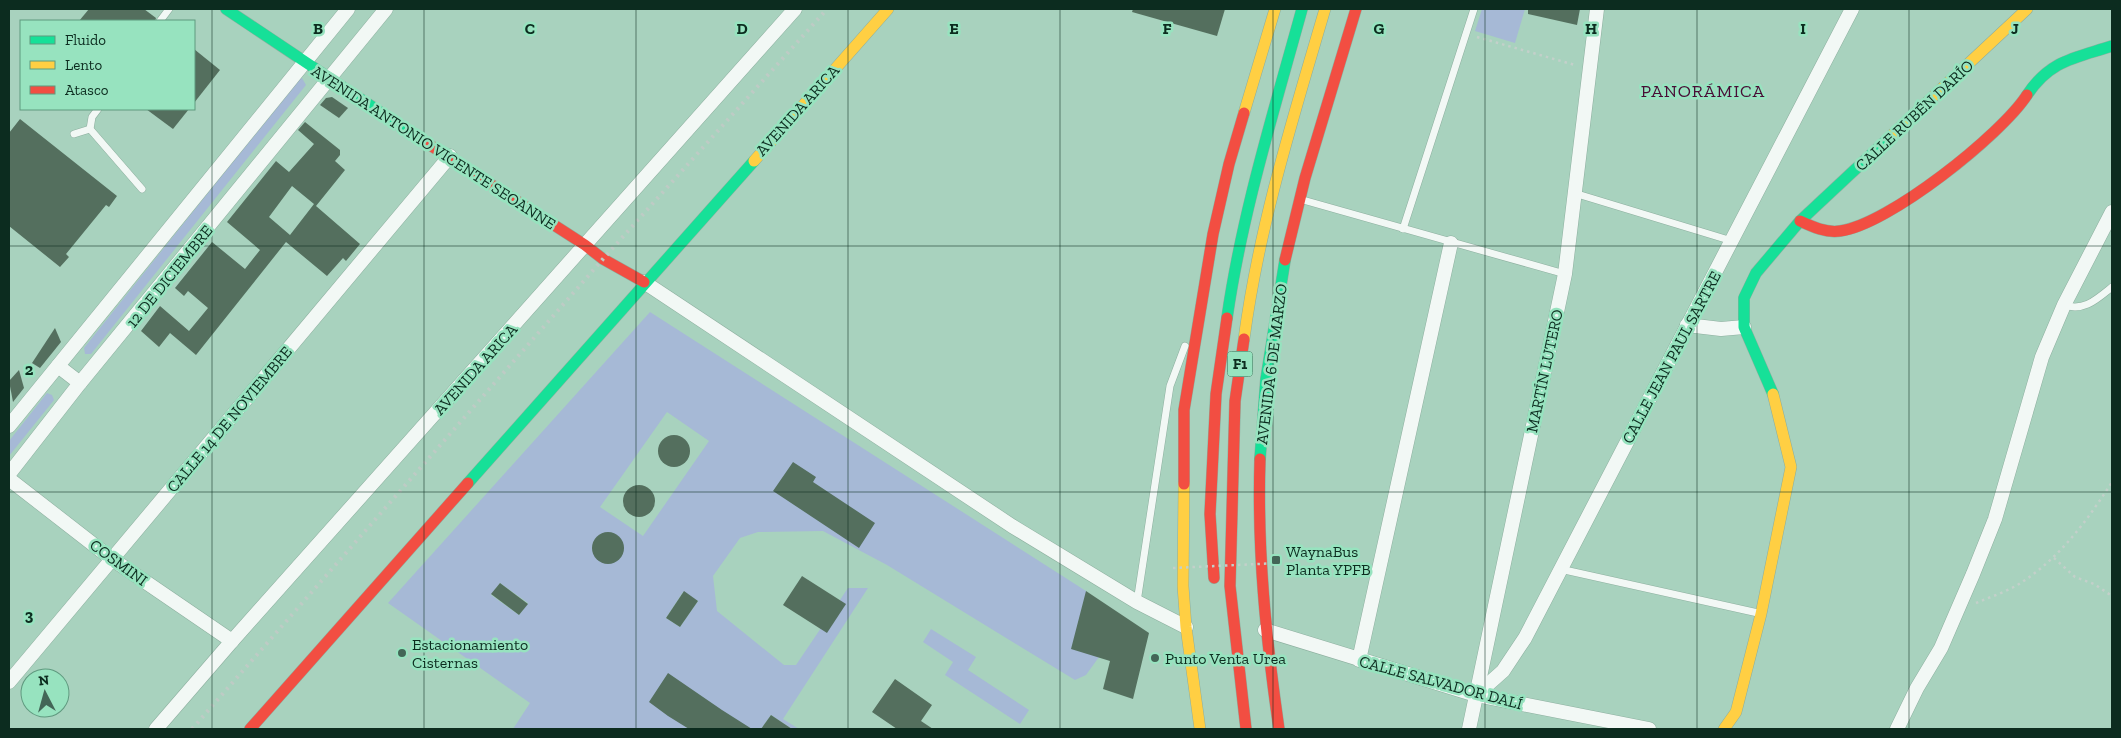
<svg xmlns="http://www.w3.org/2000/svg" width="2121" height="738" viewBox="0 0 2121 738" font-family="'Zilla Slab',serif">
  <rect width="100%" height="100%" fill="#a8d2be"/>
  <g fill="#a6b9d6" fill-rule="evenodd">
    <polygon points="1482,9 1525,9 1515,43 1475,31"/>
    <polygon points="302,78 306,85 91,354 85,354 84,348 299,79"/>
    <path d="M650 312 1086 591 1099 657 1086 675 1075 680 887 565 823 531 758 532 740 538 713 576 717 611 784 665H796L848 588H868L783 719 799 729H792L771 715 761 729H513L530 703 388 603ZM667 412 709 441 643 536 600 507ZM500 583 528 603 519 615 491 595ZM683 592 698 601 680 627 666 618Z"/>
    <polygon points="47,393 52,395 54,400 9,456 9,441"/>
    <polygon points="931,629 976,657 968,670 1029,710 1020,724 945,675 953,662 923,642"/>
  </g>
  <g fill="#546f5e" fill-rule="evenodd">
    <polygon points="89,9 144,9 156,18 155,21 79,21"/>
    <polygon points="1133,9 1225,9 1217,36 1132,12"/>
    <polygon points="1528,9 1580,9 1577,25 1528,14"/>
    <polygon points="194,49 220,70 194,103"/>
    <polygon points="332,97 348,108 339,118 320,105 326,98"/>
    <polygon points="146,109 189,109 173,129"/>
    <polygon points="20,119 117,196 109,207 106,205 66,254 69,257 60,267 9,226 9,133"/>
    <path d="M305 122 340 150V155L335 161 345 170 316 206 360 244 346 261 343 258 327 276 286 242 196 355 170 333 159 347 141 331 160 306 189 331 208 308 188 291 184 296 175 288 212 242 245 269 260 250 227 222 276 161 289 172 314 144 298 130ZM292 186 314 204 290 235 269 217Z"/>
    <polygon points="55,328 61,342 40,368 32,363"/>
    <polygon points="19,370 24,388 13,402 9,381"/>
    <circle cx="674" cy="451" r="16"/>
    <polygon points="793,462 816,477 813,482 875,523 859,548 773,491"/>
    <circle cx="639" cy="501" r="16"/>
    <circle cx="608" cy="548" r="16"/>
    <polygon points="802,576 846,604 827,633 783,605"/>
    <polygon points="500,583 528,604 519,615 491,594"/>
    <polygon points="684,591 698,601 680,627 666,618"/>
    <polygon points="1086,591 1149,633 1133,699 1103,689 1110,661 1071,649"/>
    <polygon points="668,673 722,710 752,729 689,729 668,716 649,702"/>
    <polygon points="895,679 932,705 921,721 933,729 897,729 872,712"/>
    <polygon points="771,715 792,729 761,729"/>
  </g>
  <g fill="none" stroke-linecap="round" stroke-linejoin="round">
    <defs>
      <g id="lane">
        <polyline points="160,21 169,9"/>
        <polyline points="90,129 92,117 98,109"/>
        <polyline points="74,134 90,129 142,189"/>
        <polyline points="1574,193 1732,241"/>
        <polyline points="1303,200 1565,274"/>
        <polyline points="1403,229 1474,9"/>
        <path d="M2064 305C2084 312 2097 299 2112 287"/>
        <polyline points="1560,569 1758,613"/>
        <polyline points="1137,602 1170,386 1185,346"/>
      </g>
      <g id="street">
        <polyline points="644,282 1012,526 1137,602 1186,627"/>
        <polyline points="1687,325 1721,329 1744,327"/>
        <polyline points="58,366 80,383"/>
        <polyline points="9,426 348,9"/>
        <polyline points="9,474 80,383 386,9"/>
        <polyline points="9,479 112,559 232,641"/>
        <polyline points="1265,630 1476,695 1649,729"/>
        <polyline points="1359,660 1451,243"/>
        <polyline points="9,682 450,156"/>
        <polyline points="1476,695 1503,671 1525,638 1852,9"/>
        <polyline points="156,729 232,641 795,9"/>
        <polyline points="1469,729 1565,274 1597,9"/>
        <polyline points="1897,729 1917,688 1941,648 1973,574 1995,519 2042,357 2064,305 2112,212"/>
      </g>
      <g id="fast">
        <polyline points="226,9 422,140"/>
        <path d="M2027 95C2050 60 2075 58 2112 46"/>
        <path d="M1227 318C1242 213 1274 111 1302 9"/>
        <polyline points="1773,394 1744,327 1744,298 1756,273 1800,221 1892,135"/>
        <polyline points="1260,459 1266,379 1285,260"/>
        <polyline points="468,483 754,161"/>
      </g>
      <g id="slow">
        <polyline points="1244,113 1275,9"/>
        <polyline points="1892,135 2027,9"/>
        <polyline points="754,161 888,9"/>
        <path d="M1244 339C1259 226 1293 118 1325 9"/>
        <polyline points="1184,484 1183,586 1186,627 1200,729"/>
        <polyline points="1724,729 1736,712 1761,614 1791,467 1773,394"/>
      </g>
      <g id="jam">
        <polyline points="422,140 585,245 603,259 644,282"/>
        <path d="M1800 221C1813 227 1826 233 1840 231 1888 225 2001 135 2027 95"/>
        <polyline points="1285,260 1305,178 1356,9"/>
        <polyline points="1244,339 1235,401 1230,586 1246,729"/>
        <path d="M1260 459C1257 550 1266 639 1279 729"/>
        <polyline points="1184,484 1184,410 1213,234 1229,164 1244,113"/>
        <polyline points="1214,578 1210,514 1216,394 1227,318"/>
        <polyline points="250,729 468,483"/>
      </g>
    </defs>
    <use href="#lane" stroke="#8daf9f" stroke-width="8"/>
    <use href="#street" stroke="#8daf9f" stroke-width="15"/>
    <use href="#fast" stroke="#8daf9f" stroke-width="12"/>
    <use href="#slow" stroke="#8daf9f" stroke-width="12"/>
    <use href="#jam" stroke="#8daf9f" stroke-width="12"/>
    <g stroke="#c3d0ca" stroke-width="2.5" stroke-dasharray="2.5 4" stroke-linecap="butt">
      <polyline points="1477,37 1575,65"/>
      <polyline points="2054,558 2075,577 2094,584 2112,596"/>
      <path d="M1976 603C1990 597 2006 592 2019 584 2059 559 2087 521 2112 482"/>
    </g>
    <use href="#lane" stroke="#f2f8f5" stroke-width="7"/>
    <use href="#street" stroke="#f2f8f5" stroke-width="14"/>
    <use href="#fast" stroke="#16e098" stroke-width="11"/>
    <use href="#slow" stroke="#ffcf43" stroke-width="11"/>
    <use href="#jam" stroke="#f24e42" stroke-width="11"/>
    <polyline stroke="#becbc5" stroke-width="4" stroke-dasharray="2.5 5" stroke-linecap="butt" points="192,729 603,259 827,9"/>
    <polyline stroke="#c3d0ca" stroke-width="2.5" stroke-dasharray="2.5 4" stroke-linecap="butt" points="1173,568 1279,563"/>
  </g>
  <path fill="none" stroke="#0c2c1f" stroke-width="1" stroke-opacity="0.55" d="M212 9V729M424 9V729M636 9V729M848 9V729M1060 9V729M1273 9V729M1485 9V729M1697 9V729M1909 9V729M9 246H2112M9 492H2112"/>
  <g fill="#436657" stroke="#97e3bf" stroke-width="2">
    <rect x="1271" y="555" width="10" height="10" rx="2.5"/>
    <circle cx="402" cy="653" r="5"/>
    <circle cx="1155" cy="658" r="5"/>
  </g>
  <g text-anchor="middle" stroke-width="5" stroke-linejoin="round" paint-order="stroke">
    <rect fill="#97e3bf" stroke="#36634f" stroke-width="1" x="1227.5" y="351.5" width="25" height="25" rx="4"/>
    <g font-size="15" font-weight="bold" fill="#0c2c1f">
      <text x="1240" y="369">F1</text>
    </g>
    <g font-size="16" fill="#0c2c1f" stroke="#97e3bf">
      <text transform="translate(797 110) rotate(-48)" y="6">AVENIDA ARICA</text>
      <text transform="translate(1914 115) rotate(-43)" y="6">CALLE RUBÉN DARÍO</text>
      <text transform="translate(434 147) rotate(33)" y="6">AVENIDA ANTONIO VICENTE SEOANNE</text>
      <text transform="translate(169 276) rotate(-51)" y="6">12 DE DICIEMBRE</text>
      <text transform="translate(1671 357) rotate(-62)" y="6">CALLE JEAN PAUL SARTRE</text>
      <text transform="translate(1271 364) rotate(-83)" y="6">AVENIDA 6 DE MARZO</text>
      <text transform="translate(475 369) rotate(-48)" y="6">AVENIDA ARICA</text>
      <text transform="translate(1544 371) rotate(-78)" y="6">MARTÍN LUTERO</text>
      <text transform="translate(229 419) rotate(-50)" y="6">CALLE 14 DE NOVIEMBRE</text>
      <text transform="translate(119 562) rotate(36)" y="6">COSMINI</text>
      <text transform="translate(1441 682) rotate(15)" y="6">CALLE SALVADOR DALÍ</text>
    </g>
    <g font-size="16" fill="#0c2c1f" stroke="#97e3bf" text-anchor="start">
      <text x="1286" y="557">WaynaBus<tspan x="1286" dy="18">Planta YPFB</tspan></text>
      <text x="412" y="650">Estacionamiento<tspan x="412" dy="18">Cisternas</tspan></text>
      <text x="1165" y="664">Punto Venta Urea</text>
    </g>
    <g font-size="18" letter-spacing="1" fill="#480d35" stroke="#97e3bf">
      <text x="1703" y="97">PANORÁMICA</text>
    </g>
  </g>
  <g font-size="16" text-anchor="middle" font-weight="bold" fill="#0c2c1f" stroke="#97e3bf" stroke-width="5" stroke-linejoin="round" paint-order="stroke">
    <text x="318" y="34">B</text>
    <text x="530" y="34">C</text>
    <text x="742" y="34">D</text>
    <text x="954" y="34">E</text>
    <text x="1167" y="34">F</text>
    <text x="1379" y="34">G</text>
    <text x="1591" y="34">H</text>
    <text x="1803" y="34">I</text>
    <text x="2015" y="34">J</text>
    <text x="29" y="375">2</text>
    <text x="29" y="621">3</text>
  </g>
  <rect width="2121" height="738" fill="none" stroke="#0c2c1f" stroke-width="20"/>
  <rect x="20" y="20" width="175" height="90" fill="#97e3bf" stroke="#5f9a7f"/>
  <rect x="30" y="36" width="25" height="8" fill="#16e098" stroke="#5f9a7f"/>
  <text x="65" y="45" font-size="15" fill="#0c2c1f">Fluido</text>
  <rect x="30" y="61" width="25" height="8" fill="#ffcf43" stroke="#5f9a7f"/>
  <text x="65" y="70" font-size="15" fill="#0c2c1f">Lento</text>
  <rect x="30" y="86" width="25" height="8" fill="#f24e42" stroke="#5f9a7f"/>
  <text x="65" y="95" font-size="15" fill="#0c2c1f">Atasco</text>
  <g transform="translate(45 693) rotate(354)"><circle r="24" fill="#97e3bf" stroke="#5f9a7f"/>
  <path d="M0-4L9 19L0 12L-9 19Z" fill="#436657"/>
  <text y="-8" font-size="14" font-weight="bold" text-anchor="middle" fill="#0c2c1f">N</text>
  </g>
</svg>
